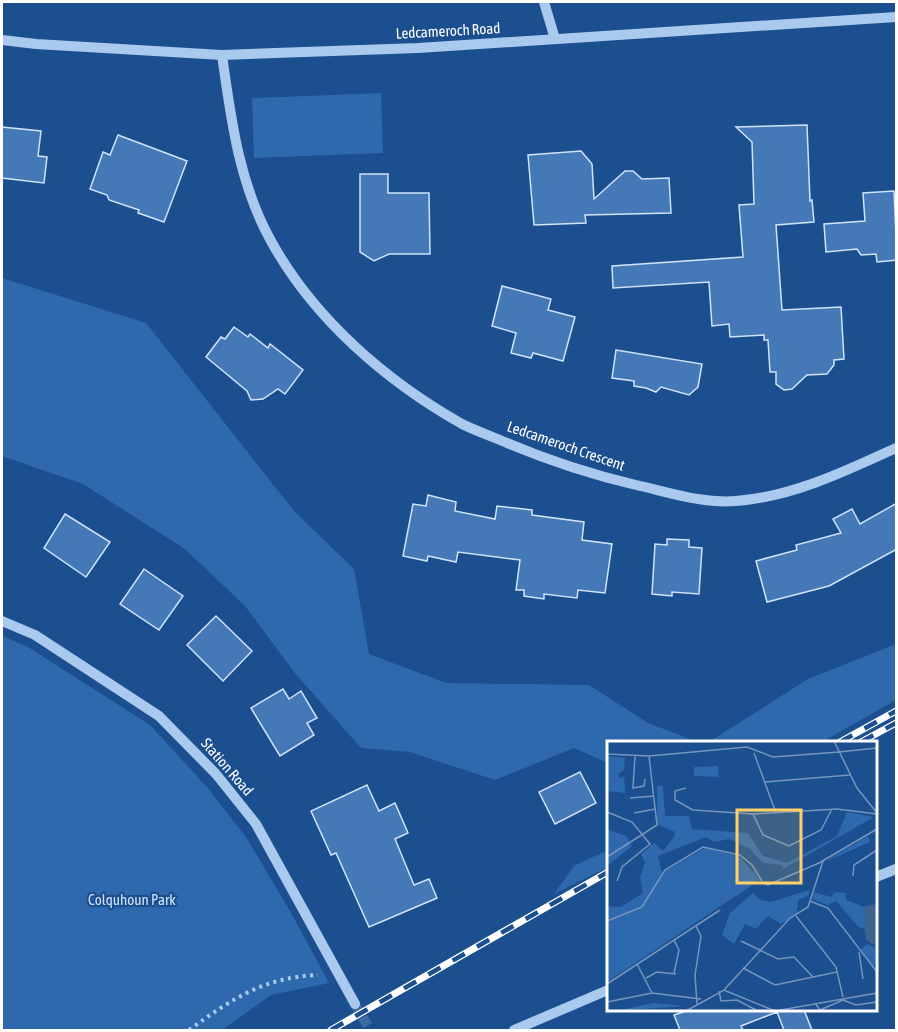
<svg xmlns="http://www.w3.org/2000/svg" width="898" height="1032" viewBox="0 0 898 1032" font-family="'Asap Condensed',sans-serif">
  <rect width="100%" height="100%" fill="#1b4f8f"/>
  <g fill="#2e69ad">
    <polygon points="381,93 383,153 254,158 252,98"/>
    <polygon points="2,278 146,323 294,511 354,569 369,654 446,683 589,685 648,723 698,742 608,742 608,763 574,748 495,780 410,752 361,748 294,672 245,606 185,549 83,484 2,456"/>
    <polygon points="2,636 28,647 150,725 207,787 246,837 290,911 329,983 271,995 222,1030 2,1030"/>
    <polygon points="896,644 896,700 822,742 709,742 808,679"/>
    <polygon points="608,850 608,867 554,894 574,866"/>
  </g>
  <g fill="#4478b7" stroke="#cfe3fa" stroke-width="1.5">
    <polygon points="807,125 810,201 812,200 814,222 776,225 782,310 841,307 844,359 834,360 834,365 827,374 807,375 792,389 784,390 776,384 776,372 770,372 768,340 764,340 764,335 730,337 729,324 712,326 709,282 613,288 612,266 743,257 739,205 754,204 752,142 736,127"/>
    <polygon points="2,127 41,131 38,156 47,157 44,183 2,178"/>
    <polygon points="118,135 187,161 164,222 138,213 139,210 109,200 107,195 90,189 103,152 110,155"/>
    <polygon points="581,151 592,164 594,199 625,171 633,171 642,179 669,178 671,213 585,215 586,223 534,225 528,155"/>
    <polygon points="360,174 388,174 388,193 429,193 430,254 389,254 374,261 360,252"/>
    <polygon points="894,191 897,260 877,262 876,254 861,255 857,249 826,252 824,224 865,221 863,193"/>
    <polygon points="502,286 551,299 548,310 575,317 563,361 533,353 531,358 511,353 516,333 492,326"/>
    <polygon points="234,327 248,337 250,334 268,348 270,344 303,370 285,394 278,389 263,399 251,400 247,391 206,357 221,337 225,339"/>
    <polygon points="616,350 702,364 698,387 689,395 661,387 656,392 646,388 634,386 634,381 612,378"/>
    <polygon points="428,495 456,502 455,511 495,519 497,506 532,510 532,515 584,522 582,540 612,544 605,593 578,590 577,598 544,594 544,599 524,596 524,590 516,590 520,560 458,552 456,562 428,556 427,561 403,556 413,504 426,506"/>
    <polygon points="897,503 897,549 829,586 767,602 756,561 797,550 796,545 841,533 833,519 852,509 860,524"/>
    <polygon points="65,514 110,542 86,577 44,548"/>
    <polygon points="667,539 689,540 689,547 702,548 699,594 672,592 672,596 652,594 655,544 667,545"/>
    <polygon points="144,569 183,596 159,630 120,604"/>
    <polygon points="216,616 252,651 223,681 187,645"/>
    <polygon points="283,689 289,699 301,691 317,718 307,723 314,735 280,756 251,708"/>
    <polygon points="580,772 596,803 555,824 539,792"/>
    <polygon points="367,785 379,811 395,803 408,833 395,839 414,885 429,879 437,898 369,927 336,853 331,855 311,811"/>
    <polygon points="689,1010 804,1010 812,1030 784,1030 777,1012 741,1026 743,1030 680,1030 674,1015"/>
  </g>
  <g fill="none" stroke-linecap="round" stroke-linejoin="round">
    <polyline stroke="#3d69a0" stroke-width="10" stroke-dasharray="10 5" stroke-linecap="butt" points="355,1004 370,1030"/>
    <path stroke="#a9c9ee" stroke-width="4" stroke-dasharray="3 4.5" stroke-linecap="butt" d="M189 1030C232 999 264 977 318 975"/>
    <g stroke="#a9c9ee" stroke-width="10">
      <polyline points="544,2 555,39"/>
      <polyline points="2,40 36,44 222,55 418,48 896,17"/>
      <path d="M222 55C231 119 239 184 271 241 314 319 386 381 462 424 474 430 488 435 500 440 544 459 589 474 636 485 668 492 703 504 736 501 792 497 846 471 896 448"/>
      <polyline points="2,621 35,635 159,716 216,774 256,824 355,1004"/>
      <polyline points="876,877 896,869"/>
      <polyline points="514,1030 608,990"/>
    </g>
    <defs>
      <g id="rail">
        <polyline points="840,742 896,711"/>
        <polyline points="861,742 896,723"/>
        <polyline points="331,1030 608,872"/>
      </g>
    </defs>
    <use href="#rail" stroke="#fff" stroke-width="7"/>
    <use href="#rail" stroke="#1b4f8f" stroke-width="4.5" stroke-dasharray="14" stroke-linecap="butt"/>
  </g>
  <g text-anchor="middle" stroke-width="4.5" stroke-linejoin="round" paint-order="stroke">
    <g font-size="15" fill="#fff" stroke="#1b4f8f">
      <text transform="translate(448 31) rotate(-3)" y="5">Ledcameroch Road</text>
      <text transform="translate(566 446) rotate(19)" y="5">Ledcameroch Crescent</text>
      <text transform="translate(227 767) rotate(49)" y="5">Station Road</text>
    </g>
    <g font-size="15" fill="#cfe3fa" stroke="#1b4f8f">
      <text x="132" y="905">Colquhoun Park</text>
    </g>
  </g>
  <g transform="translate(607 741)">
    <rect width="270" height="270" fill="#1b4f8f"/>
    <path d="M0 15 18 17 17 29 11 33 13 38 17 35 18 52 0 50ZM111 25 112 36 87 35V26ZM50 45H56L58 75H82L85 88 141 92 156 115 180 122 230 95 240 71 267 76 169 132 177 128 174 124 156 122 143 108 122 98 107 101 99 96 51 115 55 132 98 107 132 115 153 139 0 241V165L14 166 36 152 33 136 38 122 34 113 47 102 56 110 67 96 68 91 50 83ZM0 88 19 95 25 105 0 125ZM261 95 263 101 222 119V118ZM202 149V154L191 159 190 173 174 183 161 175 149 188 138 183 127 203 115 194 123 172 146 152 154 159 164 161ZM207 151 224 156 228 151 239 152V159L258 166V188L251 186 229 160 221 164 205 158ZM260 203 270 207 267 226 253 210ZM41 263 48 262 78 265 9 270Z" fill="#2e69ad"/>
    <path d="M270 163V206L259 199 256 169 259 165Z" fill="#3c6290"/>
    <path fill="none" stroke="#7695bc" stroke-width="1.5" d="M227 0 250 47 270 72M232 11 270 7M147 12 169 72M0 13 42 15 140 6 166 16 232 11M28 15 26 47 37 45 38 38M158 41 243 34M79 47 68 50V59L86 69 146 73 230 68 270 73M23 57 47 55M0 71 25 81 43 103 15 126 10 140M27 72 48 68M146 73 156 94 182 105 214 89 225 68M0 116 50 84 42 15M246 135 247 124 270 109M156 142 161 144 212 122 270 88M203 160 221 167 270 231M189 175 229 226 236 256M0 180 35 166 58 129 96 106 133 114 145 124 155 140M89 185 94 195 88 234 90 263M67 199 72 209 67 232M134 200 171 218 187 216 206 236M252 211 256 238M30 223 45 252M136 227 168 244 230 231M39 237 50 231 69 233M0 243 113 169M117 249 183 177 201 166 216 120M112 250 114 260 130 259 149 269M0 261 45 252 94 258M208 262 213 269 236 259 249 264 270 261M79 270 117 249 168 270 270 252"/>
    <path fill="#ffd166" fill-opacity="0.15" stroke="#ffd166" stroke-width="3" d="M130 69H194V142H130Z"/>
    <rect width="270" height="270" fill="none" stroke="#fff" stroke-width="3"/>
  </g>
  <rect width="898" height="1032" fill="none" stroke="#ffffff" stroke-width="6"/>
</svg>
